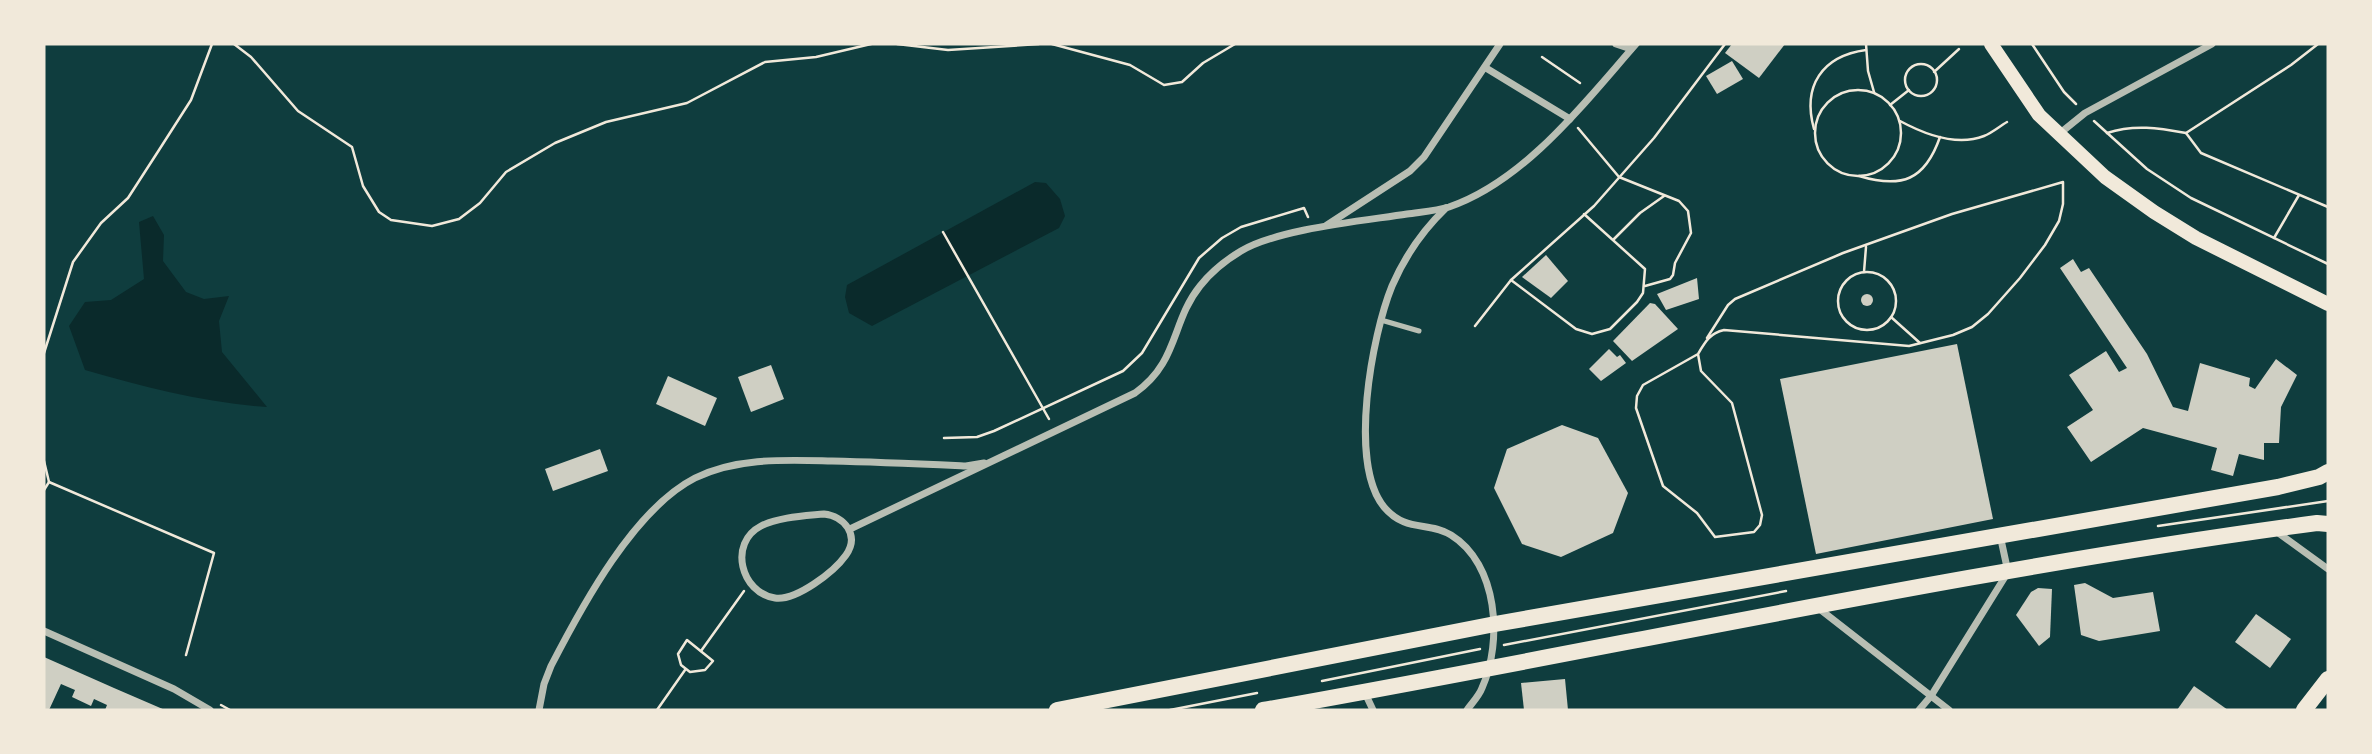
<svg xmlns="http://www.w3.org/2000/svg" width="2372" height="754" viewBox="0 0 2372 754" font-family="'Crimson Pro',serif">
  <rect width="100%" height="100%" fill="#0f3d3e"/>
  <g fill="#0a2a2b">
    <polygon points="1035,182 1046,183 1060,199 1065,216 1059,228 872,326 849,313 845,297 847,285"/>
    <path d="M153 216 164 235 163 261 186 292 204 299 229 296 219 321 222 352 267 407C205 403 145 387 85 370L69 326 85 302 111 300 144 279 139 222Z"/>
  </g>
  <g fill="#cfcfc3">
    <polygon points="1732,44 1785,44 1759,78 1725,53"/>
    <polygon points="1732,61 1743,79 1717,94 1706,76"/>
    <polygon points="1546,255 1568,281 1551,298 1522,277"/>
    <polygon points="2073,259 2081,272 2089,268 2147,354 2173,407 2188,411 2200,363 2250,378 2249,386 2255,389 2276,359 2297,375 2281,407 2279,443 2264,443 2264,460 2239,454 2233,476 2211,470 2217,448 2143,428 2091,462 2067,427 2093,410 2069,375 2106,351 2119,372 2127,368 2060,268"/>
    <polygon points="1697,278 1699,299 1666,310 1657,294"/>
    <circle cx="1867" cy="300" r="6"/>
    <polygon points="1650,303 1655,304 1678,329 1632,361 1613,341"/>
    <polygon points="1957,344 1993,519 1816,554 1780,379"/>
    <polygon points="1609,349 1617,357 1620,355 1626,363 1601,381 1589,369"/>
    <polygon points="771,365 784,399 751,412 738,377"/>
    <polygon points="668,376 717,398 705,426 656,404"/>
    <polygon points="1562,425 1598,438 1628,493 1613,533 1561,557 1522,544 1494,488 1507,449"/>
    <polygon points="600,449 608,471 553,491 545,469"/>
    <polygon points="2085,583 2113,598 2153,592 2160,631 2099,641 2081,635 2074,585"/>
    <polygon points="2038,588 2052,589 2050,637 2039,646 2016,615 2031,592"/>
    <polygon points="2256,614 2291,639 2270,668 2235,642"/>
    <polygon points="44,657 114,688 165,710 105,710 107,705 94,699 91,706 72,697 75,690 61,684 49,710 44,710"/>
    <polygon points="1565,679 1568,710 1524,710 1521,683"/>
    <polygon points="2194,686 2228,710 2177,710"/>
  </g>
  <g fill="none" stroke-linecap="round" stroke-linejoin="round">
    <g stroke="#f1e9da" stroke-width="2.5">
      <polyline points="234,44 251,57 298,111 352,147 363,186 379,212 391,220 432,226 459,219 480,203 506,172 555,143 606,122 687,103 765,62 816,57 871,44"/>
      <polyline points="897,44 948,50 1039,44"/>
      <polyline points="1052,44 1130,65 1164,85 1182,82 1203,63 1235,44"/>
      <polyline points="1866,44 1868,71 1874,92"/>
      <polyline points="2032,44 2064,92 2076,104"/>
      <polyline points="1542,57 1580,83"/>
      <circle cx="1921" cy="80" r="16"/>
      <polyline points="1934,72 1959,49"/>
      <circle cx="1858" cy="133" r="43"/>
      <polyline points="1890,105 1909,90"/>
      <path d="M1900 121C1924 134 1956 147 1984 136 1992 133 2000 126 2007 122"/>
      <polyline points="2094,121 2147,169 2191,198 2328,264"/>
      <polyline points="1578,128 1619,177 1679,201 1688,211 1691,233 1675,263 1673,275 1670,279 1645,286"/>
      <path d="M1814 129C1802 86 1822 56 1866 50"/>
      <path d="M2107 133C2134 124 2159 128 2186 133L2201 153 2328 207"/>
      <polyline points="2186,133 2291,65 2318,44"/>
      <path d="M1859 176C1902 189 1925 180 1940 137"/>
      <polyline points="943,232 1049,419"/>
      <polyline points="2274,238 2299,195"/>
      <polyline points="1614,239 1640,213 1664,196"/>
      <circle cx="1867" cy="301" r="29"/>
      <polyline points="1864,272 1866,247"/>
      <polyline points="1511,280 1576,329 1592,334 1610,329 1637,302 1643,293 1645,269 1584,214"/>
      <polyline points="1891,317 1920,343"/>
      <polyline points="1475,326 1511,280 1594,206 1654,138 1725,44"/>
      <polyline points="44,353 73,262 101,223 128,198 159,150 191,100 212,44"/>
      <path d="M1698 354 1643 385 1637 396 1636 408 1663 486 1697 513 1715 537 1754 532 1760 525 1762 515 1732 403 1701 371 1698 354C1705 342 1710 333 1724 330L1909 346 1953 335 1972 327 1988 314 2020 278 2045 245 2059 221 2063 204V182L1952 214 1843 253 1735 299 1728 305 1707 338"/>
      <polyline points="944,438 977,437 994,431 1123,371 1142,353 1199,258 1222,238 1241,227 1304,208 1308,217"/>
      <polyline points="44,461 49,482 214,553 186,655"/>
      <polyline points="44,490 49,482"/>
      <polyline points="2158,526 2328,501"/>
      <polygon points="687,640 713,661 705,670 690,672 681,665 678,654"/>
      <polyline points="1504,645 1786,591"/>
      <polyline points="701,651 744,591"/>
      <polyline points="1322,681 1480,649"/>
      <polyline points="221,705 230,710"/>
      <polyline points="657,710 685,670"/>
      <polyline points="1170,710 1257,693"/>
    </g>
    <polyline stroke="#b8beb3" stroke-width="5" points="1381,320 1419,331"/>
    <g stroke="#b8beb3" stroke-width="7">
      <polyline points="1616,44 1631,49"/>
      <polyline points="1486,68 1570,119"/>
      <polyline points="2059,134 2085,113 2212,44"/>
      <path d="M1446 208C1423 230 1405 256 1392 286 1372 335 1348 463 1384 507 1406 533 1428 521 1451 535 1498 564 1503 641 1482 688 1479 696 1472 703 1467 710"/>
      <polyline points="1327,225 1410,171 1424,157 1500,44"/>
      <path d="M824 514C844 516 860 535 846 555 834 572 796 601 775 598 741 593 728 543 761 526 779 517 804 516 824 514Z"/>
      <path d="M850 529 1135 393C1179 362 1171 322 1200 286 1211 272 1226 260 1241 251 1278 229 1362 221 1407 214 1420 212 1436 211 1449 207 1525 181 1585 102 1636 44"/>
      <polyline points="2277,532 2328,569"/>
      <polyline points="1817,607 1949,710"/>
      <polyline points="44,631 174,689 210,710"/>
      <polyline points="1365,693 1373,710"/>
      <path d="M539 710 544 684 551 666C582 606 634 509 695 478 737 457 787 460 832 461 877 462 921 464 966 466L984 463"/>
      <polyline points="1919,710 1931,696 2008,572 2000,535"/>
    </g>
    <polyline stroke="#f1e9da" stroke-width="14" points="1991,44 2039,115 2105,177 2154,212 2196,238 2328,304"/>
    <g stroke="#f1e9da" stroke-width="16">
      <polyline points="1057,710 1495,624 2278,487 2319,477 2328,472"/>
      <path d="M1263 710C1615 648 1964 570 2317 523L2328 524"/>
      <polyline points="2304,710 2328,679"/>
    </g>
  </g>
  <rect width="2372" height="754" fill="none" stroke="#f1e9da" stroke-width="91"/>
</svg>
